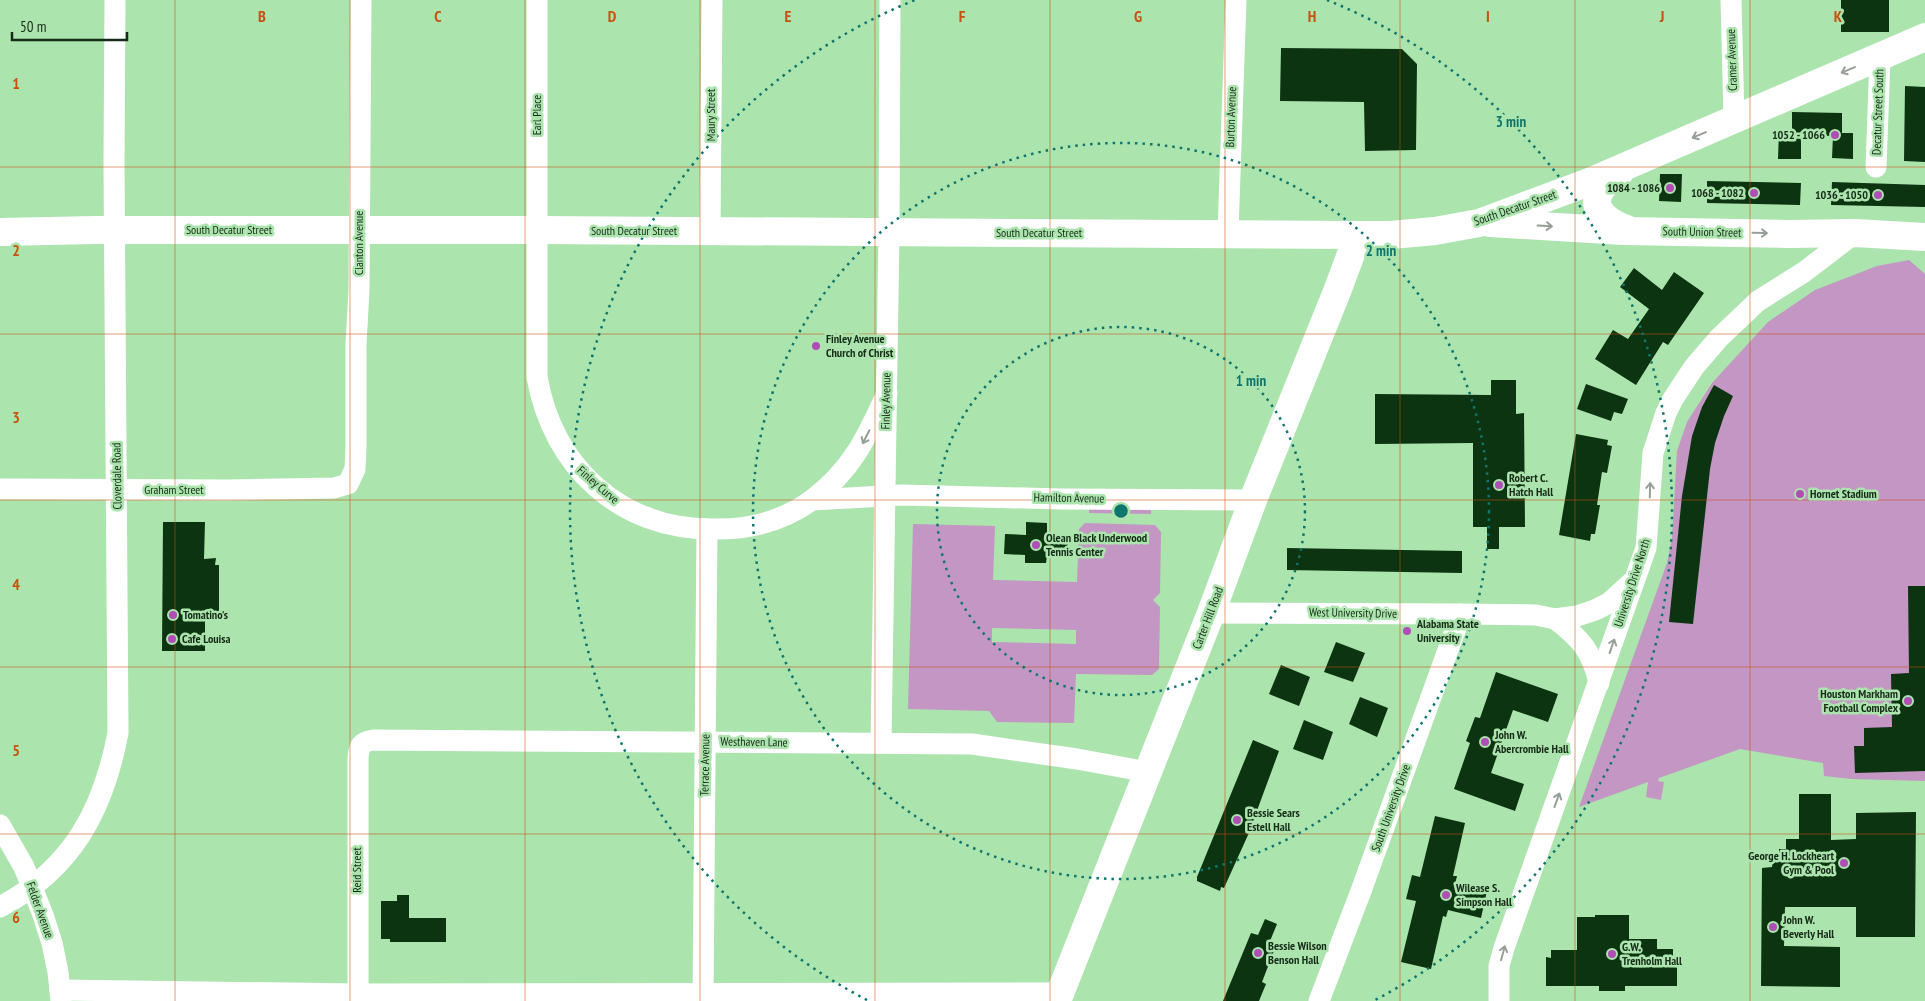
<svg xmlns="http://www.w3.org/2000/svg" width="1925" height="1001" viewBox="0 0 1925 1001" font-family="'PT Sans Narrow',sans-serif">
  <rect width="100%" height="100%" fill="#ace4ae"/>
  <g fill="#c396c4" fill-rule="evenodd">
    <polygon points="1909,260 1925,274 1925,781 1851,779 1824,776 1823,763 1740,749 1659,778 1658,781 1664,782 1661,800 1646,797 1648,782 1579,807 1667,563 1672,538 1677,451 1687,422 1712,383 1768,322 1815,290 1877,266"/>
    <polygon points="1089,508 1151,509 1151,514 1089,513"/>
    <path d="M1085 523 1155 525 1161 532 1160 593 1153 600 1160 607 1159 669 1152 675 1076 674 1074 723 997 722 989 711 908 709 913 524 995 526 993 580 1077 582 1079 529ZM992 628 1076 630V644L992 642Z"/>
  </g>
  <g fill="#0c3411">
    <rect x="1841" y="0" width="48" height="32"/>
    <polygon points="1281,48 1402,49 1417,64 1416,150 1365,151 1364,102 1280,101"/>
    <polygon points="1905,86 1925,87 1925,162 1904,161"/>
    <polygon points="1792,112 1842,113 1842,133 1853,133 1853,159 1832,158 1833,136 1801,135 1801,159 1778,159 1779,130 1792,131"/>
    <polygon points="1660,174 1682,174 1681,202 1659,201"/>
    <polygon points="1707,181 1801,183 1800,205 1707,203"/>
    <polygon points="1832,182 1925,185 1925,207 1831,205"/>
    <polygon points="1634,268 1662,290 1674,272 1704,293 1668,345 1663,342 1636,385 1595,359 1613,330 1628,339 1649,309 1620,287"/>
    <polygon points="1491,380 1516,380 1516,414 1524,413 1525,527 1499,527 1499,549 1487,549 1487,527 1473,527 1473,443 1375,444 1375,394 1491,395"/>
    <polygon points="1586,384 1628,399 1622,414 1614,412 1611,421 1577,409"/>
    <polygon points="1714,385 1733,396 1724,416 1715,443 1710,469 1693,624 1669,622 1682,496 1692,436 1702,407"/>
    <polygon points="1576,434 1608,440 1607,445 1612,446 1607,473 1602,472 1597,505 1600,505 1595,534 1591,534 1590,541 1559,535"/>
    <polygon points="163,522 205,522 204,559 216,558 215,565 219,565 219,615 205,615 205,651 162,651"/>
    <polygon points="1026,522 1047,523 1047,536 1068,537 1067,556 1047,556 1046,563 1025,563 1025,555 1004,554 1005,534 1026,535"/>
    <polygon points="1287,548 1462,551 1462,573 1287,570"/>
    <polygon points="1908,586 1925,586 1925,771 1855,773 1854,746 1864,746 1864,728 1892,727 1891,674 1909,673"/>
    <polygon points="1336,642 1365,653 1353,682 1324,672"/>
    <polygon points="1281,665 1310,677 1299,706 1269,694"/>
    <polygon points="1496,672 1558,694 1548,722 1513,710 1491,773 1524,784 1515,811 1454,789 1470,743 1466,741 1475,717 1480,718"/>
    <polygon points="1360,697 1388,708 1377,737 1349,724"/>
    <polygon points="1304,720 1333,732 1323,760 1293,749"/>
    <polygon points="1253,740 1279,751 1248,835 1224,888 1221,887 1220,891 1197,881 1197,877"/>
    <polygon points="1799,794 1831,794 1831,840 1856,839 1856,813 1916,812 1915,937 1856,937 1856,907 1785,907 1784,946 1840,947 1840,987 1761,986 1762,868 1772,867 1773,859 1779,859 1779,849 1786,849 1786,839 1799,839"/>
    <polygon points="1435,816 1465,823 1453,876 1457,876 1455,884 1487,891 1481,918 1448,910 1446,917 1443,916 1431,969 1401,962 1416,901 1406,899 1412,875 1420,877"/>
    <polygon points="397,895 409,895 409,918 446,918 446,942 390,942 390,939 381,939 381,901 397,901"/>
    <polygon points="1595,915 1629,915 1629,939 1657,939 1657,949 1673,949 1673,958 1677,958 1677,986 1625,986 1625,991 1599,991 1599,986 1546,986 1546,957 1551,958 1551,950 1577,950 1577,917 1595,917"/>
    <polygon points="1265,919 1277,924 1270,941 1277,943 1262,982 1266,984 1259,1001 1223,1001 1251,933 1258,935"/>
  </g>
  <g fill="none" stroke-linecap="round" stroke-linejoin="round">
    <g stroke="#fff" stroke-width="21">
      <path d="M537 0V377C553 467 620 529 712 529 748 530 783 521 812 500 852 470 867 437 887 393"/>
      <polyline points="1731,0 1734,120"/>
      <polyline points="1876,167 1880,57"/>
      <polyline points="710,231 712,0"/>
      <polyline points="1228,233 1236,0"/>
      <polyline points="0,489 228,490 334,488 348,484 355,469 356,447 356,345 359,290 361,0"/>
      <polyline points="812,500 902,495 1061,499 1253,500"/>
      <polyline points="1211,613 1461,614 1536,615 1555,619 1577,616 1595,610 1609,603 1632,582"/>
      <path d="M1555 619C1580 638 1592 651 1599 683"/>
      <polyline points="881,743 889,232 890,0"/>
      <polyline points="0,825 24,867 43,915 52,943 58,972 61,1001"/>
      <path d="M0 907C72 869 103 811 118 733L114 163 115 0"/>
      <polyline points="60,990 358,994 1060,993"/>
      <path d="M358 994V758C359 746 361 742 373 740L972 744 1077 759 1148 772"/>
      <polyline points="703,1001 707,529"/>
      <polyline points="1319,1001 1361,891 1461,614"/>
      <polyline points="1499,1001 1499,966 1504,948 1646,548 1653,453 1666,413 1673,399 1694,367 1719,338 1758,301 1804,272 1855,233"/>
    </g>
    <g stroke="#fff" stroke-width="28">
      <path d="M1620 172C1615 177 1607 182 1602 188 1586 210 1612 224 1629 230"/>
      <polyline points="1490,223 1624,231 1790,234 1855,233 1925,237"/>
      <polyline points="0,232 96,230 537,230 1358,235 1391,235 1435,231 1479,223 1589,182 1925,37"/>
      <polyline points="1057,1001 1211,613 1253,500 1338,289 1358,235"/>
    </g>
  </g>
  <defs><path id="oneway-shaft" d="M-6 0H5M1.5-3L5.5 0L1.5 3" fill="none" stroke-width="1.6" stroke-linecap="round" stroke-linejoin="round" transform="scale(1.25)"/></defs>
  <g stroke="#97a097">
    <use href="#oneway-shaft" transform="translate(1848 70) rotate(157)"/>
    <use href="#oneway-shaft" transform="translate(1699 135) rotate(157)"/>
    <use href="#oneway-shaft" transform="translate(1545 226) rotate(3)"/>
    <use href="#oneway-shaft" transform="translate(1760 233) rotate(1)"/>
    <use href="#oneway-shaft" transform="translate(866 437) rotate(117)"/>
    <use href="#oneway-shaft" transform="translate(1650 490) rotate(-88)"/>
    <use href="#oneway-shaft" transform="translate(1612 646) rotate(-71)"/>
    <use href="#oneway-shaft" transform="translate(1557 800) rotate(-70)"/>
    <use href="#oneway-shaft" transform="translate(1503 953) rotate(-75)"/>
  </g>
  <path fill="none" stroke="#c9520e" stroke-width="1" stroke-opacity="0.55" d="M175 0V1001M350 0V1001M525 0V1001M700 0V1001M875 0V1001M1050 0V1001M1225 0V1001M1400 0V1001M1575 0V1001M1750 0V1001M0 167H1925M0 334H1925M0 500H1925M0 667H1925M0 834H1925"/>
  <g fill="none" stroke="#0f766e" stroke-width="2.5" stroke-dasharray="2.5 5">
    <circle cx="1121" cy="511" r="184"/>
    <circle cx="1121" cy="511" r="368"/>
    <path d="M867 1000A551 551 0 0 1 915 0M1327 0A551 551 0 0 1 1375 1000"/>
  </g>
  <g fill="#af4eb5" stroke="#ace4ae" stroke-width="2">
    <circle cx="1835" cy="135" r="5"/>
    <circle cx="1670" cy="188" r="5"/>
    <circle cx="1754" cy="193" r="5"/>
    <circle cx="1878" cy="195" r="5"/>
    <circle cx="816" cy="346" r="5"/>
    <circle cx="1499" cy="485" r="5"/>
    <circle cx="1800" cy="494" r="5"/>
    <circle cx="1036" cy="545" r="5"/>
    <circle cx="173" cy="615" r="5"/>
    <circle cx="1407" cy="631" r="5"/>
    <circle cx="172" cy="639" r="5"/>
    <circle cx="1908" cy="701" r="5"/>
    <circle cx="1485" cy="742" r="5"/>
    <circle cx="1237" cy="820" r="5"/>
    <circle cx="1844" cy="863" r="5"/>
    <circle cx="1446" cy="895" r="5"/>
    <circle cx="1773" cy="927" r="5"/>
    <circle cx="1258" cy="953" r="5"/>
    <circle cx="1612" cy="954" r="5"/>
  </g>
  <g text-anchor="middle" stroke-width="5" stroke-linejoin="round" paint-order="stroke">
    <g font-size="12" fill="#172c18" stroke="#ace4ae">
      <text transform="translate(1732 60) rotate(-92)" y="4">Cramer Avenue</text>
      <text transform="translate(1878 112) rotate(-88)" y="4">Decatur Street South</text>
      <text transform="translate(537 115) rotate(-90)" y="4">Earl Place</text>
      <text transform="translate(711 115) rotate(-90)" y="4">Maury Street</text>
      <text transform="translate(1231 117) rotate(-88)" y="4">Burton Avenue</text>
      <text transform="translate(1515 208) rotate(-19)" y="4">South Decatur Street</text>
      <text x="229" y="234">South Decatur Street</text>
      <text x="634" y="235">South Decatur Street</text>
      <text transform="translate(1702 232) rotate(1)" y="4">South Union Street</text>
      <text x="1039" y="237">South Decatur Street</text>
      <text transform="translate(359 243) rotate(-90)" y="4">Clanton Avenue</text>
      <text transform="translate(886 401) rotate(-89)" y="4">Finley Avenue</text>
      <text transform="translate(117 476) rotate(-91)" y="4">Cloverdale Road</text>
      <text transform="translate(598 485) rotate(41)" y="4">Finley Curve</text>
      <text x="174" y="494">Graham Street</text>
      <text transform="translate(1069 498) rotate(1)" y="4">Hamilton Avenue</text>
      <text transform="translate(1632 583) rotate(-72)" y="4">University Drive North</text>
      <text transform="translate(1353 613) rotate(1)" y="4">West University Drive</text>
      <text transform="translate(1208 618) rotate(-69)" y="4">Carter Hill Road</text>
      <text transform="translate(754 742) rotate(1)" y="4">Westhaven Lane</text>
      <text transform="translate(705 765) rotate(-89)" y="4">Terrace Avenue</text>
      <text transform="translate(1391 808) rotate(-70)" y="4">South University Drive</text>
      <text transform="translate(357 870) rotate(-90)" y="4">Reid Street</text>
      <text transform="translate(40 910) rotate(70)" y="4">Felder Avenue</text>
    </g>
    <g font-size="12" font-weight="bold" fill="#172c18" stroke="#ace4ae" text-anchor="start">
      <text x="1825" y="139" text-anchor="end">1052 - 1066</text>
      <text x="1660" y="192" text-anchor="end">1084 - 1086</text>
      <text x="1744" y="197" text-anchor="end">1068 - 1082</text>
      <text x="1868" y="199" text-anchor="end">1036 - 1050</text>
      <text x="826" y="343">Finley Avenue<tspan x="826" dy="14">Church of Christ</tspan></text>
      <text x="1509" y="482">Robert C.<tspan x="1509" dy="14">Hatch Hall</tspan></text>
      <text x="1810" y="498">Hornet Stadium</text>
      <text x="1046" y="542">Olean Black Underwood<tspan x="1046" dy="14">Tennis Center</tspan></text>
      <text x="183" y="619">Tomatino's</text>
      <text x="1417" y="628">Alabama State<tspan x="1417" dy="14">University</tspan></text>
      <text x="182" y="643">Cafe Louisa</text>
      <text x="1898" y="698" text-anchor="end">Houston Markham<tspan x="1898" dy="14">Football Complex</tspan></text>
      <text x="1495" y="739">John W.<tspan x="1495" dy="14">Abercrombie Hall</tspan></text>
      <text x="1247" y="817">Bessie Sears<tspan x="1247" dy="14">Estell Hall</tspan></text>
      <text x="1834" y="860" text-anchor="end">George H. Lockheart<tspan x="1834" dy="14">Gym &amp; Pool</tspan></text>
      <text x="1456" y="892">Wilease S.<tspan x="1456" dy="14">Simpson Hall</tspan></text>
      <text x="1783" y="924">John W.<tspan x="1783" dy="14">Beverly Hall</tspan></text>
      <text x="1268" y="950">Bessie Wilson<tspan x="1268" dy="14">Benson Hall</tspan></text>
      <text x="1622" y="951">G.W.<tspan x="1622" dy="14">Trenholm Hall</tspan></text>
    </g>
  </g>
  <g font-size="16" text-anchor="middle" font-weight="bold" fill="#c9520e" stroke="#ace4ae" stroke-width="5" stroke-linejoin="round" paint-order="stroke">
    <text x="262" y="22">B</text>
    <text x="438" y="22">C</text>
    <text x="612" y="22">D</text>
    <text x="788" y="22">E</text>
    <text x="962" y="22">F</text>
    <text x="1138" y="22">G</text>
    <text x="1312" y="22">H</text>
    <text x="1488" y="22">I</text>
    <text x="1662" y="22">J</text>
    <text x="1838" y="22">K</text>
    <text x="16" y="89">1</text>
    <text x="16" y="256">2</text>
    <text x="16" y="423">3</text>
    <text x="16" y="590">4</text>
    <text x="16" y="756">5</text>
    <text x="16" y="923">6</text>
  </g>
  <circle cx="1121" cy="511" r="8" fill="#0f766e" stroke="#ace4ae" stroke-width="2.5"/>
  <g font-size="15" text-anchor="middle" font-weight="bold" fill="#0f766e" stroke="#ace4ae" stroke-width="5" stroke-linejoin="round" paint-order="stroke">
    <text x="1511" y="127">3 min</text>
    <text x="1381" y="256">2 min</text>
    <text x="1251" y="386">1 min</text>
  </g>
  <path d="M12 32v8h115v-8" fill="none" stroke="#172c18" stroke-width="2.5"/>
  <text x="20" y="32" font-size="15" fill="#172c18" stroke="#ace4ae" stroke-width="4" paint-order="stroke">50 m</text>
</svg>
